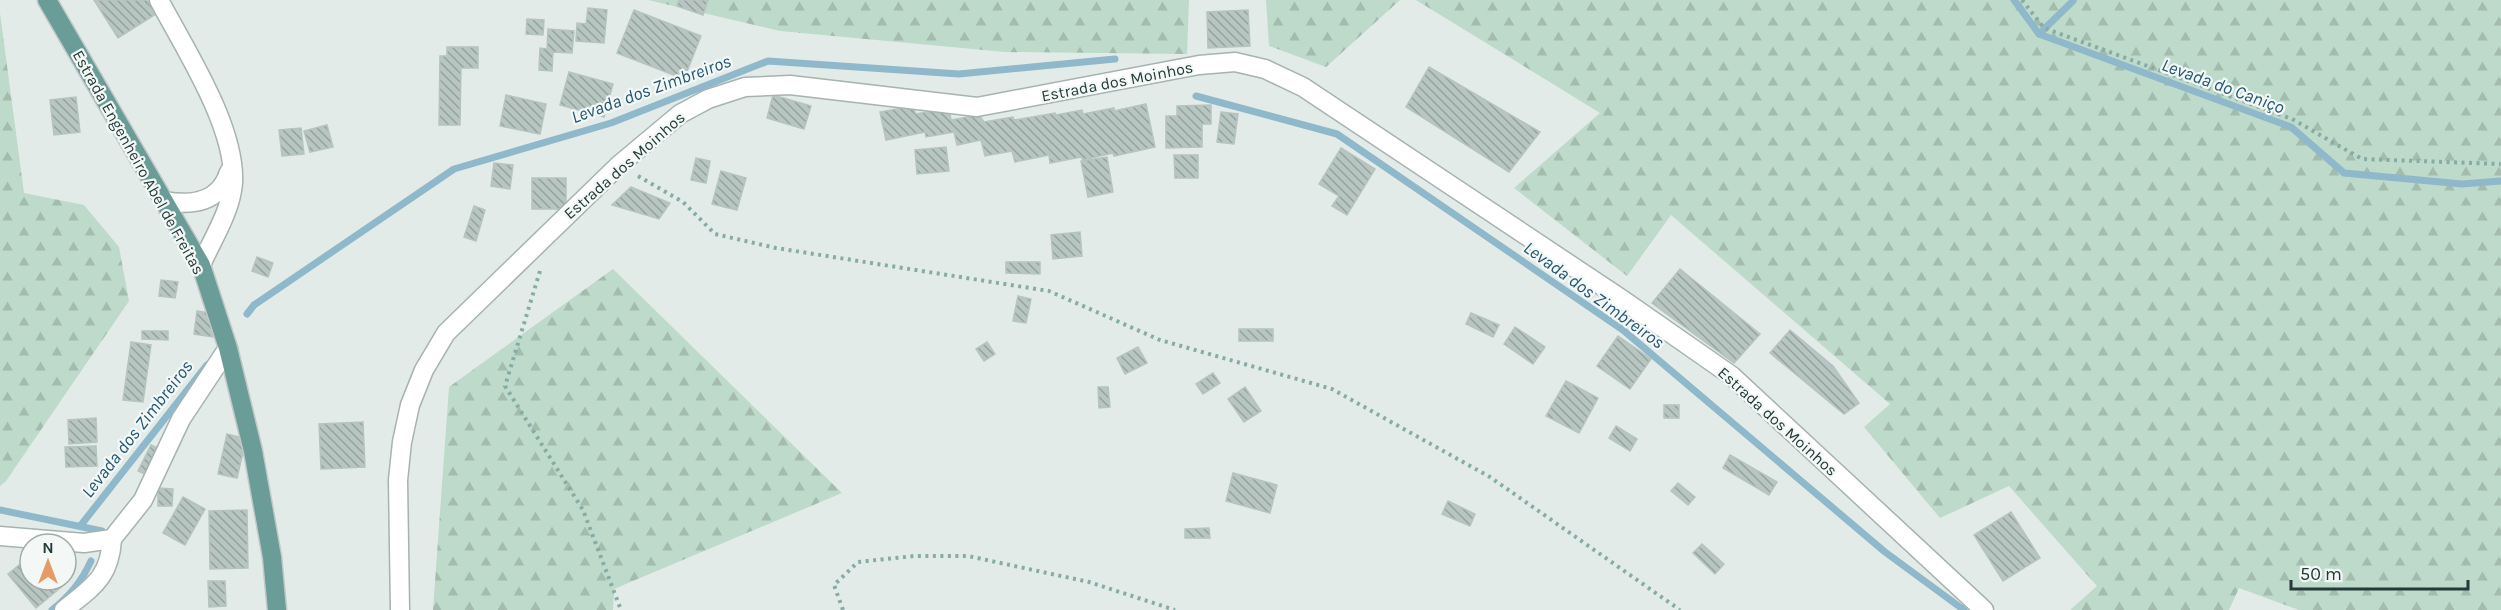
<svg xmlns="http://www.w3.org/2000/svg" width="2501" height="610" viewBox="0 0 2501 610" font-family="Karla,sans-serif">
  <defs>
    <pattern id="forest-firs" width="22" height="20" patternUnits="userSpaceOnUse" patternTransform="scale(1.5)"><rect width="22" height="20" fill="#bedaca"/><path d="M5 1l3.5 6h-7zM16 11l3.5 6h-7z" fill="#a3bcae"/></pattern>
    <pattern id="building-back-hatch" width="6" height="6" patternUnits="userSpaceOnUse" patternTransform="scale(1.5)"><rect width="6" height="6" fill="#b8c6c2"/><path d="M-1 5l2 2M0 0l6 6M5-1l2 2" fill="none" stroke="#95a29f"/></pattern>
  </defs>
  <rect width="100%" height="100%" fill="#e3ebe9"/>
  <g fill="url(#forest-firs)">
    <polygon points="648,0 1189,0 1187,54 1005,52 780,31"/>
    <polygon points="1266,0 1400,0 1326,67 1269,46"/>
    <polygon points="1416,0 2501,0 2501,610 2299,610 2239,588 2229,610 2070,610 2097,586 2009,486 1940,518 1864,427 1890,404 1671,215 1627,276 1514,188 1600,113"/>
    <polygon points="0,13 24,193 84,205 119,247 129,301 6,481 0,486"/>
    <polygon points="613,269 842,493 614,589 613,610 433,610 449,387"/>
  </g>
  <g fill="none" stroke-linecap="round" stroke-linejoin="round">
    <g stroke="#90b8cb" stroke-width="7">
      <polyline points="2014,0 2039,34 2291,127 2344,173 2462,184 2501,181"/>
      <polyline points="2039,34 2073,1"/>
      <polyline points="1196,96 1337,134 1623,330 1885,552 1964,610"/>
      <polyline points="247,314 254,305 454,169 611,123 768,61 959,74 1115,59"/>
      <polyline points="0,510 102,531"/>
      <polyline points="81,525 207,365"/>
      <path d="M52 610C69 597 82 581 91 561"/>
    </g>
  </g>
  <g fill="url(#building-back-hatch)" stroke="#b6c4c1" stroke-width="1.5">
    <polygon points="94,0 147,0 156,14 118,38"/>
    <polygon points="679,0 708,0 703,15 677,6"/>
    <polygon points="588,8 607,10 604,43 576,41 577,23 586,24"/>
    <polygon points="634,10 701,36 684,79 617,53"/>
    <polygon points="1248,10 1250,46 1208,48 1207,12"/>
    <polygon points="527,19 544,20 543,35 526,34"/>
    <polygon points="548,29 574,31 572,53 553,52 552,71 539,70 540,48 547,49"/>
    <polygon points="447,47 478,47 478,68 461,68 460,125 439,125 440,56 447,56"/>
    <polygon points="1429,67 1540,132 1509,172 1406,107"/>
    <polygon points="569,72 613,84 604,117 560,105"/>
    <polygon points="506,95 546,104 540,134 500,126"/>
    <polygon points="773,95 811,106 804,129 767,118"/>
    <polygon points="76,97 80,132 54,135 50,100"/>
    <polygon points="1146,104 1155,147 1114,156 1113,153 1083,160 1081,157 1050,163 1049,155 1015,162 1012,151 985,156 981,140 957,145 954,132 926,137 925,132 886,140 880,112 912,106 916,114 949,108 951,120 979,115 984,122 1013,117 1014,120 1055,113 1056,115 1082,110 1083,114 1114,108 1114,111"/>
    <polygon points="1211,105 1211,124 1202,124 1202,147 1166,148 1166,116 1177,116 1177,106"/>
    <polygon points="1221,112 1238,114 1234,144 1217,142"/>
    <polygon points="327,125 333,147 310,152 304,131"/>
    <polygon points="301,128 304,154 282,156 279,130"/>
    <polygon points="946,147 949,171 917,174 915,150"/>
    <polygon points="1341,148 1375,169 1347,215 1332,206 1339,196 1319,184"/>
    <polygon points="1174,155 1198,155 1198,178 1175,178"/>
    <polygon points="1107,157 1113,192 1088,197 1081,161"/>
    <polygon points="696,158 710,161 706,183 691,180"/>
    <polygon points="494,163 513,165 510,189 491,186"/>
    <polygon points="721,171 746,178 737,210 712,204"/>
    <rect x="532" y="178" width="34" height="31"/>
    <polygon points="631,187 670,203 659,219 612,205"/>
    <polygon points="474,206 485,210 476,241 464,237"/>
    <polygon points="1080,232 1082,256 1053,259 1051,235"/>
    <polygon points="257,257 273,263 268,277 252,271"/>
    <polygon points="1006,262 1040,262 1040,274 1006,273"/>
    <polygon points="1680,269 1760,334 1734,363 1652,303"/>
    <polygon points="161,280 178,282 175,298 159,296"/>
    <polygon points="1018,296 1031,299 1026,323 1013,321"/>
    <polygon points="197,311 216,314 213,337 194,334"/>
    <polygon points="1471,313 1499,325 1493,337 1466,324"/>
    <polygon points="1515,327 1545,347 1533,364 1504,344"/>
    <rect x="1239" y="329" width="34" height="12"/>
    <polygon points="1790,330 1833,366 1859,403 1844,414 1770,353"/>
    <polygon points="142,331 168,331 168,340 142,339"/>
    <polygon points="1618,336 1651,359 1630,389 1597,366"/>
    <polygon points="131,342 151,345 143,402 123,400"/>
    <polygon points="987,342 995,354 984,361 976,349"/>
    <polygon points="1138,347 1147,363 1125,374 1117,358"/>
    <polygon points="1213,373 1220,383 1203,394 1196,384"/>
    <polygon points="1566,381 1598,398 1579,433 1546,416"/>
    <polygon points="1098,387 1108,387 1110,407 1099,408"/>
    <polygon points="1245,387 1261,411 1244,422 1228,399"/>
    <rect x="1664" y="405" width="15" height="13"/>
    <polygon points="96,418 97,442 69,444 68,420"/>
    <polygon points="363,422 365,467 321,469 319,424"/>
    <polygon points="1616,426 1637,439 1630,451 1609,438"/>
    <polygon points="227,434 246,439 237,478 218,474"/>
    <polygon points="151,445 160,449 147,475 138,471"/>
    <polygon points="96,446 97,466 66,467 65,447"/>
    <polygon points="1730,455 1777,482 1769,495 1723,468"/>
    <polygon points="1233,473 1277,485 1270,513 1226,501"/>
    <polygon points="1678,483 1695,497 1688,505 1671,491"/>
    <polygon points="158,488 173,489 172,506 158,506"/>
    <polygon points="183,497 205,509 185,545 163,533"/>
    <polygon points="1448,501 1475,514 1470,526 1442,514"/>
    <polygon points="247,510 248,568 210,569 209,511"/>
    <polygon points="2011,512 2040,558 2003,581 1974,535"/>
    <polygon points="1209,528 1210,538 1185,538 1185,529"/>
    <polygon points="1702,544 1724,564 1715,574 1693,553"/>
    <polygon points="30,556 30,580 62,580 65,584 36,608 8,574"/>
    <polygon points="208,581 225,581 226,606 209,607"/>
  </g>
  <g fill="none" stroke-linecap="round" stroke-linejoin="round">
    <defs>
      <g id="minor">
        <path d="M159 0C185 49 236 127 233 183 231 211 212 240 201 265"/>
        <path d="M165 201C193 206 220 202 229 172"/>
        <polyline points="0,536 84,543 112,539 143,500 181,419 228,348"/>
        <path d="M64 610C92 587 110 578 112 539"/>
        <polyline points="400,610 398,480 402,442 410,405 424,370 446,333 619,165 680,114 708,99 745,87 790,85 977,107 1199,65 1235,62 1265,69 1303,87 1623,300 1732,376 1984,610"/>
      </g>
      <polyline id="major" points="47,0 201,265 228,348 253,451 272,557 277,610"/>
    </defs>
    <use href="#minor" stroke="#a6b3b1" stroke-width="21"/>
    <use href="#major" stroke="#c2c8c8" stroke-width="21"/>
    <g stroke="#86aca6" stroke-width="4" stroke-dasharray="3 4.5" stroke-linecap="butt">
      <polyline points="2022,0 2044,28 2292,119 2362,159 2501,164"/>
      <polyline points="638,176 683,202 715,234 776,248 1049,291 1160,340 1332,389 1490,477 1680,610"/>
      <polyline points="540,271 505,386 583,510 621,610"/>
      <polyline points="843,610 834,585 858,562 914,556 968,556 1089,582 1175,610"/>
    </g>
    <use href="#minor" stroke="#fff" stroke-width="18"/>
    <use href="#major" stroke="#6b9d98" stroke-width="18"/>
  </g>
  <g text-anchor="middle" stroke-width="4.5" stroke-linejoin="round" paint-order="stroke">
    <g font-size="16" fill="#243b39" stroke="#f3f8f6">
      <text transform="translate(1117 81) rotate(-11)" y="6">Estrada dos Moinhos</text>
      <text transform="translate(139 162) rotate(61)" y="6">Estrada Engenheiro Abel de Freitas</text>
      <text transform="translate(624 165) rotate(-41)" y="6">Estrada dos Moinhos</text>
      <text transform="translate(1778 421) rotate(42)" y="6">Estrada dos Moinhos</text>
    </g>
    <g font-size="18" font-style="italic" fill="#245771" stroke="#f3f8f6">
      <text transform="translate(2223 86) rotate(20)" y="6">Levada do Caniço</text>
      <text transform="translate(651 89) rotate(-20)" y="6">Levada dos Zimbreiros</text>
      <text transform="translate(1594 295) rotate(36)" y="6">Levada dos Zimbreiros</text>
      <text transform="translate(137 429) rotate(-52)" y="6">Levada dos Zimbreiros</text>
    </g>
  </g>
  <g transform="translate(48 562)"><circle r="28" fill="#f3f8f6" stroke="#a0acaa" stroke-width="1.5"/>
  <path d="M0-4.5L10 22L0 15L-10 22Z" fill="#e59b67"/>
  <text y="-9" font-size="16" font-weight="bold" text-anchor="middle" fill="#243b39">N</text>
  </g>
  <path d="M2291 580v9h177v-9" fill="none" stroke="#243b39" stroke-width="3"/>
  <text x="2300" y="580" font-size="18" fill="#243b39" stroke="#f3f8f6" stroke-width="4.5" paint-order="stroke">50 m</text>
</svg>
